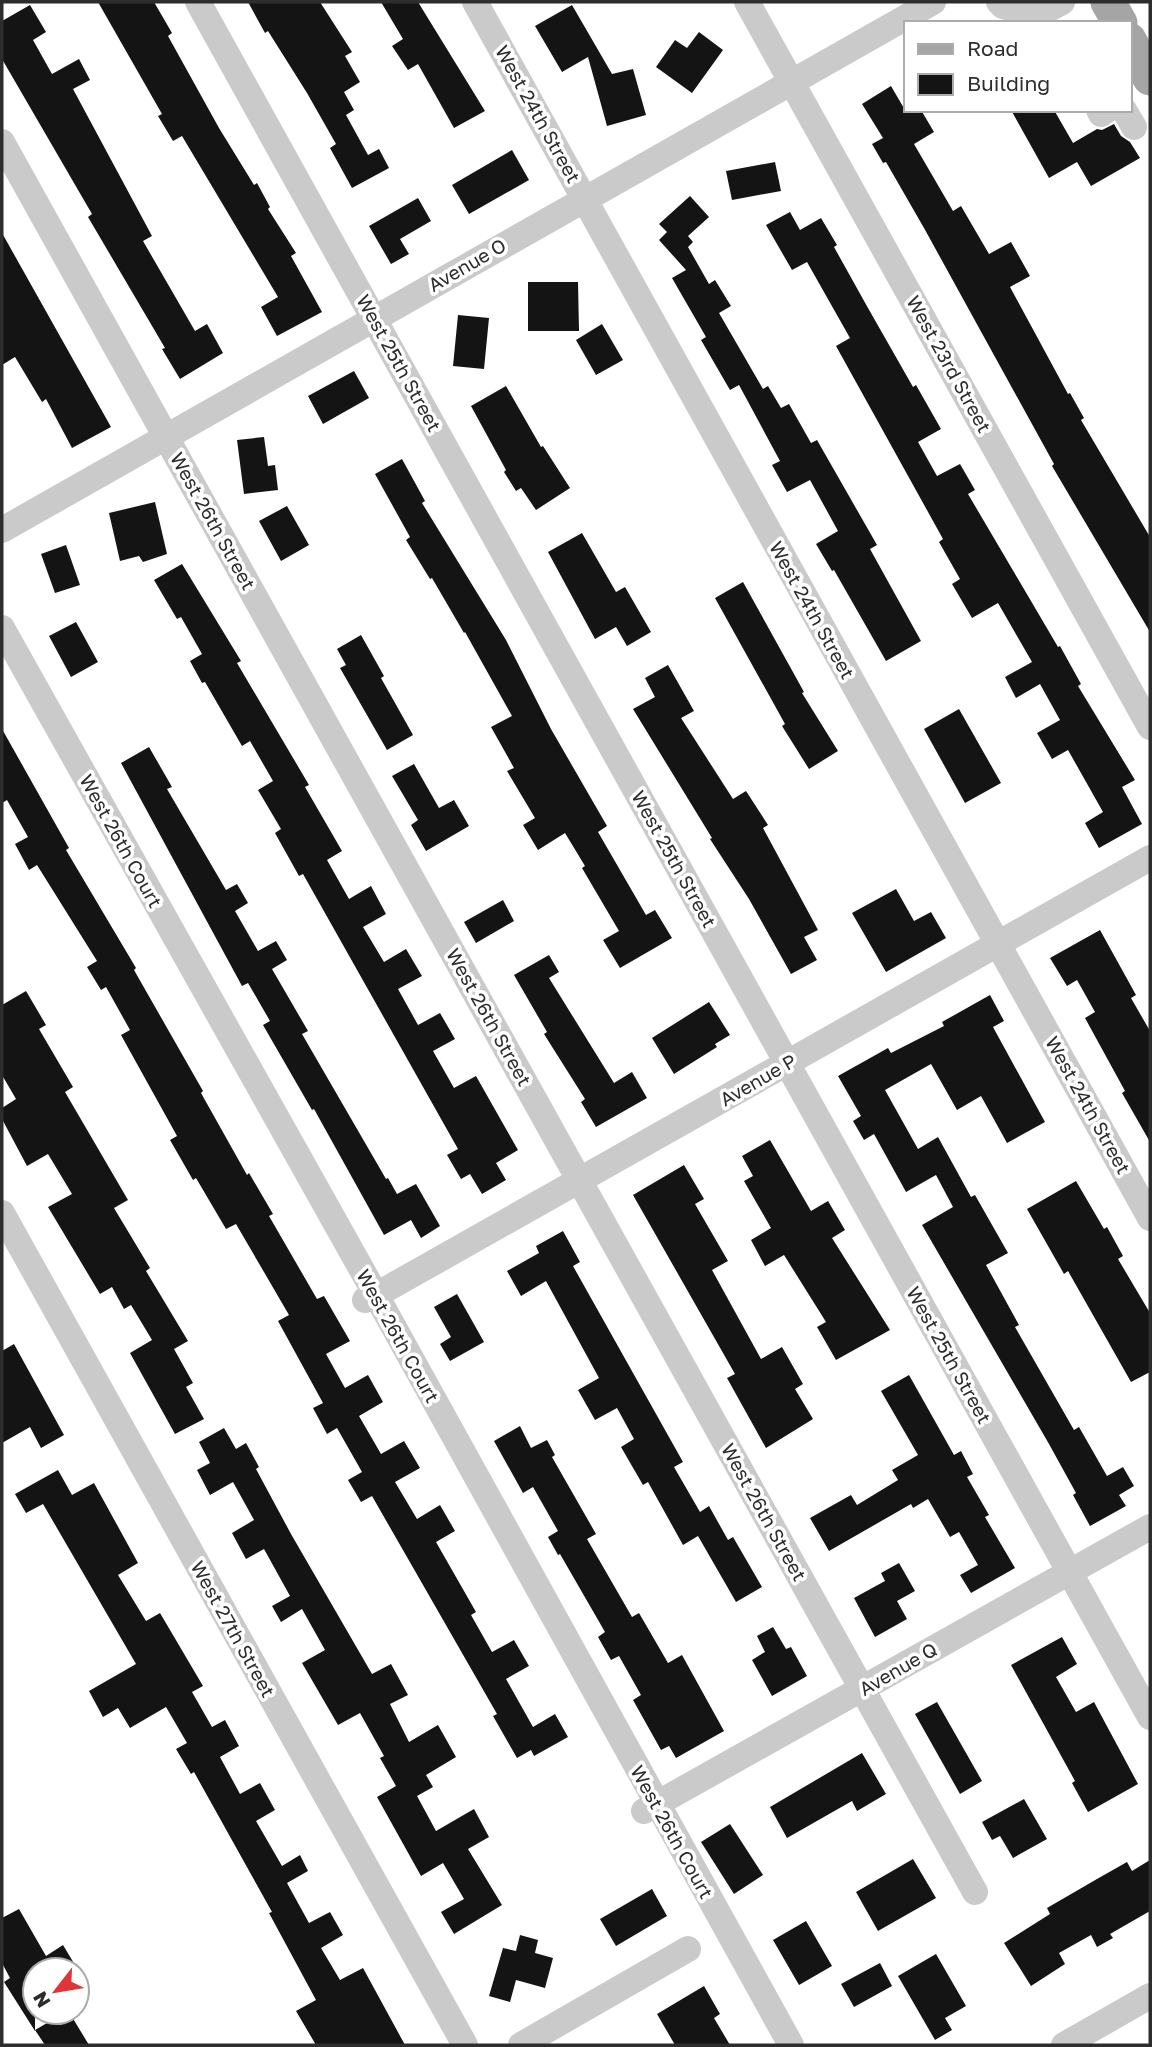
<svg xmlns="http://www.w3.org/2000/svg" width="1152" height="2047" viewBox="0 0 1152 2047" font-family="'Golos Text',sans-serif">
  <rect width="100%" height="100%" fill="#fff"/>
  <g fill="#141414">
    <polygon points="98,2 154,2 172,33 168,36 219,128 254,185 257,183 270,207 268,209 296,253 291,256 322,312 277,336 261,307 278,297 182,136 173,141 158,116 162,114"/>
    <polygon points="248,2 320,2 352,52 345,56 360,82 344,92 354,110 346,115 368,155 379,149 389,168 352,188 330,148 336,144 307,93 268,31 265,33"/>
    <polygon points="381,2 418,2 485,111 454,128 418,64 408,70 392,46 403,39"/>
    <polygon points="30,5 46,32 33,40 52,74 79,59 90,80 73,89 152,236 143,241 195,331 207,324 223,353 180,379 162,349 165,348 88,217 92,214 2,59 2,21"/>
    <polygon points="572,5 612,74 633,69 646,115 607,126 588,57 562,72 535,26"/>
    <polygon points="699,32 723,50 692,93 656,67 675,40 687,48"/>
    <polygon points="891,86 905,110 921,110 934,132 914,144 953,211 961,206 989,254 1011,242 1030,276 1010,287 1068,394 1070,393 1084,418 1081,420 1150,537 1150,632 1052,466 1054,464 924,228 886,162 883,163 872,144 883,138 862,104"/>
    <polygon points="1011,110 1054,110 1073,143 1097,129 1102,130 1114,124 1121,136 1130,142 1140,158 1091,186 1077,162 1049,178"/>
    <polygon points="512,150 529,180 469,214 452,185"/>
    <polygon points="775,162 781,191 732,200 726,171"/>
    <polygon points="690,196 709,217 688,236 693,242 688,247 709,284 715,280 731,306 719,313 763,389 768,386 781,408 789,404 811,443 817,440 877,545 870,549 921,641 886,661 834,570 832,571 816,544 838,531 810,480 787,492 772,465 780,461 739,385 730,390 701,340 706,337 672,278 686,270 659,240 667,232 659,224"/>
    <polygon points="418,198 431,221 400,239 409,254 391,264 369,226"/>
    <polygon points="790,212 800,230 821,218 837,245 834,247 868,308 913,387 916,385 941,429 918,442 937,476 960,464 975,490 968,494 1058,647 1060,646 1081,684 1078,686 1135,780 1122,787 1142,824 1099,848 1085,823 1103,812 1068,750 1052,759 1037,733 1060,720 1040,684 1016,698 1005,677 1032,662 998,603 972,618 952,584 960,579 939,542 943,539 836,346 850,338 807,262 792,270 766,225"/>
    <polygon points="2,233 111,427 72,448 46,399 42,402 15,357 2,365"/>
    <polygon points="528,282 578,282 579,331 528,331"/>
    <polygon points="458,315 489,318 484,369 453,366"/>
    <polygon points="602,324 623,360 596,375 576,340"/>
    <polygon points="354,371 369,398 323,424 308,396"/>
    <polygon points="506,386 541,447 543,446 570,488 536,510 521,488 516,491 504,472 506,470 471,406"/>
    <polygon points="264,437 268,466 275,465 278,490 244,494 237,440"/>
    <polygon points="402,459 425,501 422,503 506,640 551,729 607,826 598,832 646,915 655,910 672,938 620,968 603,940 619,931 582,868 585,866 565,833 538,850 523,825 535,818 507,771 514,768 491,727 512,716 465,632 464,633 432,578 430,579 406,540 410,537 375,474"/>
    <polygon points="155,502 167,554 143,562 139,556 120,561 109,513"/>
    <polygon points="287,506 309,545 281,561 259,521"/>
    <polygon points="582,533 616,592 625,587 651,632 627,646 616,627 595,639 548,552"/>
    <polygon points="66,545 80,585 55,593 41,554"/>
    <polygon points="182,564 241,661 237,663 309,785 305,787 342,851 327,860 349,899 371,886 386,914 363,927 384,962 406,949 422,976 398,989 418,1025 440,1013 455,1039 433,1051 454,1088 476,1076 518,1150 496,1163 506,1180 482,1194 470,1174 461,1179 447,1155 458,1149 303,874 299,876 275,833 281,829 258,790 273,781 250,741 242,746 205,682 202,683 190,661 202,654 181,617 177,619 154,580"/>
    <polygon points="743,582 804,692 802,693 838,751 809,769 782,726 785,724 715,598"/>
    <polygon points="76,622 98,662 71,677 49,636"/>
    <polygon points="361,635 384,676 381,678 413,735 387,750 340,668 346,665 337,649"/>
    <polygon points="668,665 694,711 681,718 733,799 746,791 768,825 763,828 818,930 804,937 817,960 791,974 749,899 710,839 712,838 633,709 655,697 645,678"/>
    <polygon points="959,709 1001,783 965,803 924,729"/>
    <polygon points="2,729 69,848 66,850 136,968 134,970 203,1091 201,1093 247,1175 249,1173 273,1214 269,1216 317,1299 324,1296 350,1341 326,1354 345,1388 368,1375 383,1402 359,1416 381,1454 404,1441 420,1468 395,1482 417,1519 440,1505 455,1531 436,1542 476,1612 471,1615 492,1652 514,1640 529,1666 506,1679 533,1727 555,1714 568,1737 534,1756 531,1750 517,1758 493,1716 497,1714 372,1496 361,1502 348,1480 362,1472 337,1428 327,1434 313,1408 323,1403 278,1321 289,1315 236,1224 226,1229 196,1178 193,1180 170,1140 177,1136 121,1035 130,1030 106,987 101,990 87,967 97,961 37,865 29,870 15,844 28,837 7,800 2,803"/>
    <polygon points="149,747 172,787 167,789 226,890 237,884 248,903 235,911 258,951 276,941 287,960 272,969 308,1031 302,1034 386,1179 388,1178 397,1194 416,1184 440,1226 421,1238 411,1220 384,1235 314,1109 312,1110 263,1025 270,1021 248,983 242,986 121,763"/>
    <polygon points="414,764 439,808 454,800 469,826 426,851 411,825 418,820 392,776"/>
    <polygon points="896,889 914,921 931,912 946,938 886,972 852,913"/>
    <polygon points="503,900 514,921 476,943 464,922"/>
    <polygon points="1100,930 1136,995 1131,998 1150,1031 1150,1142 1122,1093 1125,1091 1085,1018 1095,1012 1077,980 1067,986 1050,958"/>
    <polygon points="549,955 559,972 549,978 614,1083 632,1072 647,1098 596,1127 581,1102 585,1099 544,1034 547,1032 514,975"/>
    <polygon points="26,991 46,1025 39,1029 73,1087 65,1092 128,1200 114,1208 150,1268 146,1271 188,1341 174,1349 193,1383 186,1387 204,1419 175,1434 130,1353 152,1340 131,1305 124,1309 112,1287 100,1294 48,1207 72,1194 48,1154 27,1166 2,1119 2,1108 16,1099 2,1075 2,1005"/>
    <polygon points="990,995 1004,1021 993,1027 1045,1122 1007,1143 981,1096 957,1110 931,1064 885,1090 918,1149 938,1137 971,1197 975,1195 1008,1253 986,1265 1019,1325 1015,1327 1074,1430 1079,1427 1107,1476 1123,1467 1134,1486 1119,1495 1126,1506 1090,1526 1073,1495 1076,1493 1049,1444 922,1225 953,1207 936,1175 906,1192 874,1134 864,1140 853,1121 861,1116 838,1076 888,1048 891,1053 944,1026 942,1022"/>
    <polygon points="709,1002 730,1035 715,1044 717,1047 674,1074 652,1038"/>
    <polygon points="770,1140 811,1211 828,1201 845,1230 832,1238 890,1330 836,1360 817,1327 826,1322 784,1255 765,1266 751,1240 771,1228 744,1181 753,1176 742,1156"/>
    <polygon points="684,1165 704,1199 695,1204 728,1261 712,1270 761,1359 782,1347 803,1384 795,1389 813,1419 766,1448 727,1378 735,1374 633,1195"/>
    <polygon points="1076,1181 1104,1229 1107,1227 1123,1256 1118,1259 1150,1313 1150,1372 1131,1382 1068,1271 1064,1274 1027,1209"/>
    <polygon points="563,1231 580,1262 573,1266 683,1462 674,1467 700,1512 709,1506 728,1540 733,1537 762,1587 736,1602 698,1536 683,1545 648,1482 643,1485 621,1447 634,1439 617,1408 595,1420 578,1390 599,1378 546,1281 521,1296 507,1271 539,1253 536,1246"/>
    <polygon points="457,1294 484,1342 450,1361 440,1344 451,1337 434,1307"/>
    <polygon points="14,1344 64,1435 41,1448 30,1427 2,1443 2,1351"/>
    <polygon points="909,1375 954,1455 961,1451 973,1474 967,1477 989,1515 985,1517 1015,1568 971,1593 960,1575 978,1565 959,1532 950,1537 928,1499 913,1508 911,1504 829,1551 810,1518 851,1495 857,1505 898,1480 892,1470 918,1455 881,1391"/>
    <polygon points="520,1426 531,1448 547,1440 555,1455 552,1457 596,1534 587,1539 632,1617 639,1613 668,1663 682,1655 724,1731 676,1758 669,1746 661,1750 633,1700 641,1695 619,1656 611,1660 598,1637 605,1632 560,1554 558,1555 548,1537 558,1531 533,1487 523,1493 494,1441"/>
    <polygon points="224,1428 236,1449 246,1443 259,1467 256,1469 291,1534 372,1674 391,1664 408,1695 390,1704 409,1742 438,1725 456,1757 426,1775 433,1787 417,1796 436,1831 474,1809 489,1837 468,1849 502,1905 454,1934 441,1912 464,1899 443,1863 421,1876 377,1797 396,1786 380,1758 384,1756 360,1713 338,1725 302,1663 325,1650 302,1609 281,1622 272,1606 290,1596 264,1549 246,1559 232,1533 254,1520 233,1482 210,1495 197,1470 210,1463 199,1442"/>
    <polygon points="58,1470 72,1495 94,1483 138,1563 118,1575 146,1621 160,1613 203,1686 192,1692 212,1727 225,1720 239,1746 220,1757 240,1794 260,1783 275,1810 256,1821 282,1866 300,1855 308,1871 287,1883 309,1923 330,1912 343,1935 321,1948 340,1980 363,1968 405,2045 316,2045 296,2011 316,2000 269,1913 272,1912 194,1772 191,1774 176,1749 187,1743 166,1707 130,1728 118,1708 103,1717 89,1691 136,1664 43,1504 26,1513 15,1494"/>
    <polygon points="899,1563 915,1591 897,1601 907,1619 875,1637 854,1598 885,1581 881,1573"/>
    <polygon points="773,1627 786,1649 791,1647 807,1676 772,1696 752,1660 765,1652 757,1636"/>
    <polygon points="1062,1637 1077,1664 1056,1677 1076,1712 1094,1702 1138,1784 1088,1812 1072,1783 1075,1781 1011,1665"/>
    <polygon points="937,1702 982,1781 960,1794 915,1714"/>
    <polygon points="862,1753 886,1794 857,1811 852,1801 787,1838 770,1807"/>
    <polygon points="1024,1799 1047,1839 1013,1858 1000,1836 992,1840 982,1822"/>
    <polygon points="730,1824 763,1875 734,1894 701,1842"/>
    <polygon points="913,1859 936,1898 878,1931 856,1892"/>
    <polygon points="1150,1860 1150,1911 1110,1934 1113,1938 1097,1947 1091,1935 1059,1953 1065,1964 1031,1986 1004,1943 1050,1914 1047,1908 1097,1879 1127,1862 1132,1871"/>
    <polygon points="652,1889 667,1916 616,1946 600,1919"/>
    <polygon points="19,1909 46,1956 63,1945 78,1970 35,1970 35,2031 4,1982 10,1978 2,1963 2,1918"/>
    <polygon points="806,1921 832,1966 799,1985 773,1940"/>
    <polygon points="520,1935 538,1940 535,1953 553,1958 545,1988 516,1980 510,2002 489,1996 503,1948 516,1951"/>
    <polygon points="936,1954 966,2006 945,2018 952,2030 935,2040 898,1976"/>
    <polygon points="880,1963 892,1986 854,2007 841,1984"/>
    <polygon points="704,1986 720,2014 714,2018 730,2045 675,2045 657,2014"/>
    <polygon points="66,2012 69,2012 89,2045 45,2045 35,2030"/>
  </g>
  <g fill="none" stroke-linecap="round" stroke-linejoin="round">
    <g stroke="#cacaca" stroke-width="26">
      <polyline points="198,2 1150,1717"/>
      <polyline points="475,2 1150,1218"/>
      <polyline points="747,2 1150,727"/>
      <polyline points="999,2 1003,6 1036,16 1062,2"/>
      <polyline points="1099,110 1101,114 1107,110"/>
      <polyline points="1124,110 1134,127"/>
      <polyline points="2,142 975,1892"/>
      <polyline points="2,530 933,2"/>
      <polyline points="2,628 376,1295 791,2045"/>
      <polyline points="2,1213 465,2045"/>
      <polyline points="365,1300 385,1290 1150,858"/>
      <polyline points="644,1811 1150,1527"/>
      <polyline points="521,2045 688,1949"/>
      <polyline points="1064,2045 1150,1996"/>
    </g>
    <g stroke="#a5a5a5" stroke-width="35">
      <polyline points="1108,2 1120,23"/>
      <polyline points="1129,40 1150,78"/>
    </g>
  </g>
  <g text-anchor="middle" stroke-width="7" stroke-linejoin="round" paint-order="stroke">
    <g font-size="19" fill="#2d2d2d" stroke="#fff">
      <text transform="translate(538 114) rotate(61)" y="7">West 24th Street</text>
      <text transform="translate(467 265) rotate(-30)" y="7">Avenue O</text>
      <text transform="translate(399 363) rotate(61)" y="7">West 25th Street</text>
      <text transform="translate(949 364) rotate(61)" y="7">West 23rd Street</text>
      <text transform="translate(213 521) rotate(61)" y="7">West 26th Street</text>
      <text transform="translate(812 610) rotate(61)" y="7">West 24th Street</text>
      <text transform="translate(121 841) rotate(61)" y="7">West 26th Court</text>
      <text transform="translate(674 859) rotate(61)" y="7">West 25th Street</text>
      <text transform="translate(489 1017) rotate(61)" y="7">West 26th Street</text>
      <text transform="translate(758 1080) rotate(-30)" y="7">Avenue P</text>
      <text transform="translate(1088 1105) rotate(61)" y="7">West 24th Street</text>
      <text transform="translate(398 1336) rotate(61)" y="7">West 26th Court</text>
      <text transform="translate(949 1355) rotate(61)" y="7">West 25th Street</text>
      <text transform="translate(764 1512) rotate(61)" y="7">West 26th Street</text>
      <text transform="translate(233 1629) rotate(61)" y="7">West 27th Street</text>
      <text transform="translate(898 1669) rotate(-30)" y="7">Avenue Q</text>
      <text transform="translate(672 1832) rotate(61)" y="7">West 26th Court</text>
    </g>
  </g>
  <rect width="1152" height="2047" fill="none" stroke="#2d2d2d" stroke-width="7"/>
  <rect x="904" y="21" width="228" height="91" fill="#ffffff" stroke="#ababab" stroke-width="2"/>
  <rect x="918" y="44" width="35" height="10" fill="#a5a5a5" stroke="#ababab" stroke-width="2"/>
  <text x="967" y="56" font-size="21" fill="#2d2d2d">Road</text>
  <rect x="918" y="74" width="35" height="21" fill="#141414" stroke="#ababab" stroke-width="2"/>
  <text x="967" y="91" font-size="21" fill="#2d2d2d">Building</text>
  <g transform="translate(56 1991) rotate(239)"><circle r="33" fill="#ffffff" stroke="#ababab" stroke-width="2"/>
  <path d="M0-5L12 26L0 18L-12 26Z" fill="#df3539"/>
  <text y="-10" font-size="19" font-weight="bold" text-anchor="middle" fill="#2d2d2d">N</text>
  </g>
</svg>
